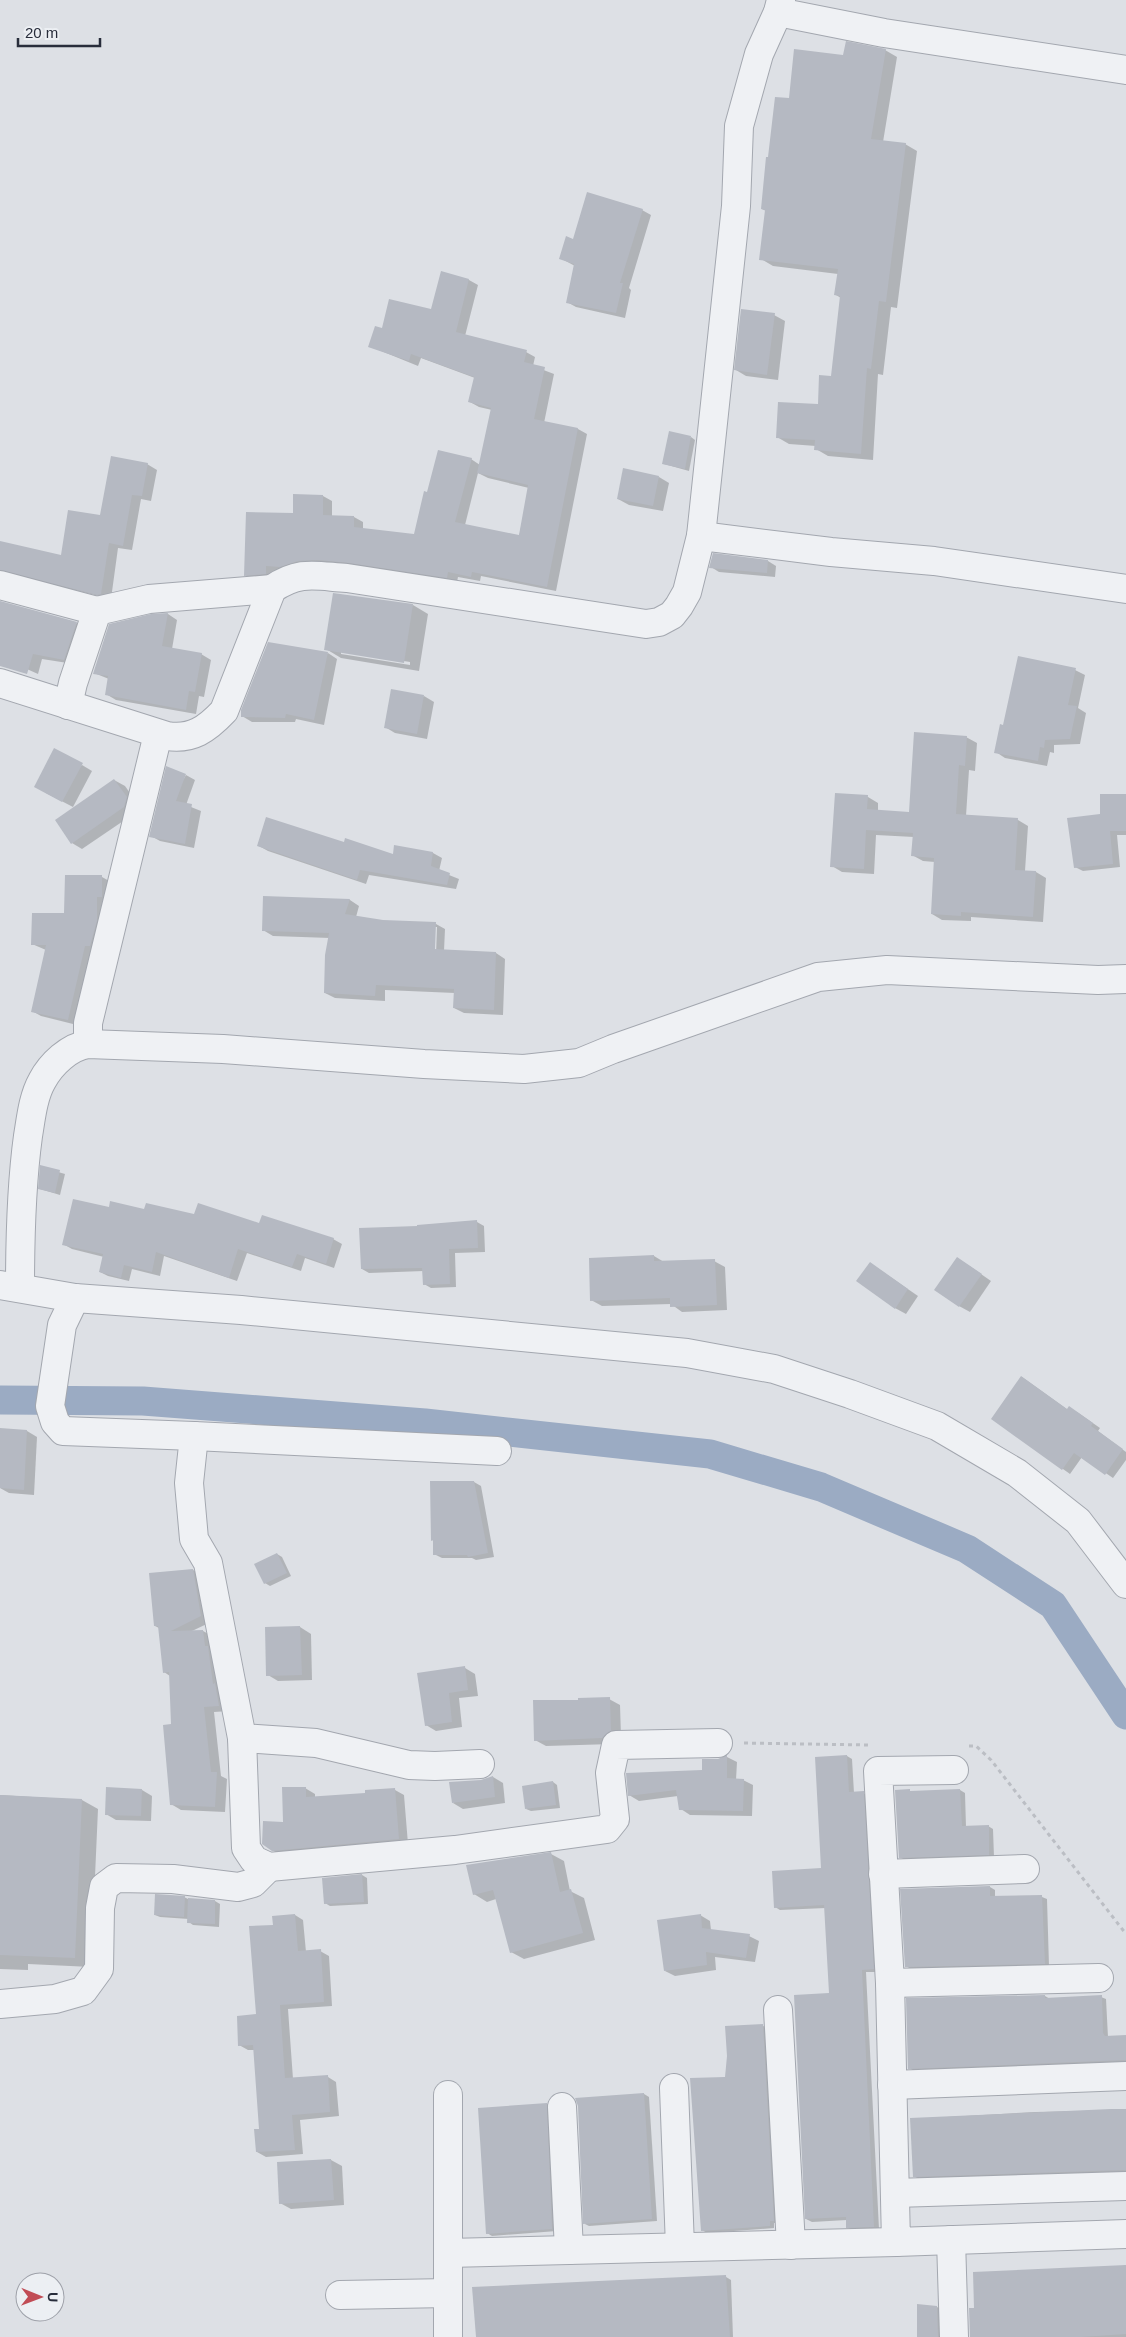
<svg xmlns="http://www.w3.org/2000/svg" width="1126" height="2337" viewBox="0 0 1126 2337" font-family="Arial,sans-serif">
  <rect width="100%" height="100%" fill="#dde0e5"/>
  <g fill="#0003" fill-rule="evenodd">
    <polygon points="885,50 897,57 883,142 905,144 917,151 897,308 891,307 883,375 878,374 873,460 828,456 816,449 816,446 789,444 777,437 819,406 832,377 841,298 836,295 838,274 773,266 761,259 766,211 762,209 769,158 790,100 844,56"/>
    <polygon points="642,210 651,215 629,288 631,290 625,318 576,307 567,302 575,266 560,258 574,240"/>
    <path d="M442 273 469 280 478 285 465 336 526 352 535 357 533 366 554 374 544 423 578 429 587 434 556 591 481 576 480 581 458 577 457 582 275 571V579L254 580 245 575 294 514 323 496 332 501V516L354 517 363 522V529L415 535 428 493 471 459 480 465 492 410 479 407 470 402 475 378 421 358 418 366 369 346 383 330 432 311ZM478 473 488 478 529 488 519 537 465 525Z"/>
    <polygon points="774,315 785,321 778,380 746,376 736,370"/>
    <polygon points="691,437 695,440 689,471 664,464"/>
    <polygon points="147,464 157,470 151,501 141,499 132,550 118,548 111,599 14,575 0,578 0,542 62,557"/>
    <polygon points="659,477 669,483 663,511 629,505 618,499"/>
    <polygon points="768,561 776,566 775,577 719,572 711,567"/>
    <polygon points="0,602 76,623 86,628 74,664 42,659 38,674 0,657"/>
    <path d="M413 605 428 614 419 671 341 658 326 649ZM341 651 410 662V665L341 654Z"/>
    <polygon points="168,614 177,620 172,649 201,654 211,660 204,697 199,696 196,714 116,700 106,694 109,679 94,673 152,616"/>
    <polygon points="328,653 337,659 324,725 296,719 295,722 252,722 242,716"/>
    <polygon points="1075,670 1085,675 1078,708 1086,713 1080,744 1054,745 1054,753 1050,752 1047,766 1005,758 996,752 1004,726"/>
    <polygon points="424,696 434,702 427,739 395,733 385,727"/>
    <polygon points="966,737 977,743 975,771 969,770 966,816 1018,820 1028,826 1025,871 1036,872 1046,878 1043,922 971,917 971,921 942,920 932,914 935,862 923,861 912,855 914,837 876,835 874,874 842,872 832,866 836,794 868,797 878,803 878,811 910,814"/>
    <polygon points="82,765 92,771 73,807 46,793"/>
    <polygon points="186,775 195,780 186,805 201,811 194,848 160,841 151,836"/>
    <polygon points="114,780 125,786 137,803 135,813 82,849 72,843"/>
    <polygon points="1126,795 1126,835 1117,835 1120,867 1083,871 1075,867 1101,816"/>
    <polygon points="345,843 394,855 433,853 442,858 439,871 459,879 456,889 369,875 366,884 268,851 259,846"/>
    <polygon points="102,877 111,882 77,1025 41,1016 32,1011 46,950 32,944 66,915"/>
    <path d="M264 898 350 900 359 906 356 917 383 922 436 924 445 929 444 951 496 953 505 959 503 1015 464 1013 454 1008 455 993 385 990V1001L335 998 325 993 330 938 273 936 263 930ZM435 927H437L436 955H433Z"/>
    <polygon points="41,1167 65,1174 60,1195 40,1189"/>
    <polygon points="110,1209 195,1216 333,1239 342,1244 334,1268 305,1258 301,1271 247,1253 237,1281 164,1256 160,1276 132,1269 129,1281 108,1276 100,1272 104,1257 72,1249 63,1244"/>
    <polygon points="477,1222 484,1226 485,1252 455,1253 456,1287 431,1288 424,1284 424,1271 369,1273 362,1269 418,1226"/>
    <polygon points="654,1256 664,1262 714,1261 725,1267 727,1310 682,1312 671,1304 602,1306 591,1300"/>
    <polygon points="870,1263 918,1296 906,1314 895,1308"/>
    <polygon points="968,1265 991,1281 970,1312 959,1306"/>
    <polygon points="1022,1377 1068,1410 1077,1412 1100,1428 1098,1431 1126,1452 1126,1460 1113,1478 1082,1457 1070,1474 993,1419"/>
    <polygon points="1,1430 27,1431 37,1437 34,1495 9,1493 0,1488"/>
    <polygon points="474,1482 481,1486 494,1557 476,1560 472,1558 442,1558 434,1554 434,1541 432,1540"/>
    <polygon points="277,1554 282,1557 291,1576 270,1586 265,1583"/>
    <polygon points="193,1570 203,1576 211,1622 192,1631 203,1631 214,1637 229,1711 214,1712 221,1776 227,1779 225,1812 181,1810 171,1804 172,1725 170,1676 164,1672 159,1628 155,1626"/>
    <polygon points="300,1627 311,1634 312,1680 278,1681 268,1675 266,1629"/>
    <polygon points="465,1668 475,1674 478,1696 459,1698 462,1727 436,1731 426,1725"/>
    <polygon points="609,1699 620,1705 621,1737 613,1744 546,1746 535,1740 580,1701"/>
    <polygon points="847,1756 852,1759 854,1793 863,1793 868,1796 878,1972 866,1972 879,2229 853,2230 847,2227 847,2220 812,2222 806,2219 830,1995 826,1908 780,1910 775,1907 822,1870"/>
    <polygon points="727,1757 737,1762 736,1780 743,1780 753,1785 752,1816 690,1815 681,1809 678,1796 639,1801 629,1795 703,1771 719,1760"/>
    <polygon points="493,1777 503,1783 505,1803 463,1809 453,1803 481,1781"/>
    <polygon points="553,1782 557,1785 560,1808 531,1811 526,1809"/>
    <polygon points="305,1788 315,1794 315,1798 366,1794 395,1790 404,1795 408,1844 283,1856 272,1850 285,1823"/>
    <polygon points="142,1790 152,1796 151,1821 116,1820 106,1814"/>
    <polygon points="960,1790 965,1793 966,1827 988,1826 993,1829 994,1857 905,1860 900,1857 910,1791 914,1793"/>
    <polygon points="0,1795 82,1800 98,1809 91,1967 28,1964 28,1970 0,1969"/>
    <polygon points="551,1854 564,1861 570,1891 584,1898 595,1940 524,1959 511,1952 496,1899 487,1902 474,1894"/>
    <polygon points="362,1875 367,1878 368,1904 330,1906 325,1903"/>
    <polygon points="990,1887 995,1890 995,1897 1042,1897 1047,1899 1049,1966 911,1969 906,1966"/>
    <polygon points="184,1897 190,1900 215,1901 220,1904 219,1927 193,1925 189,1922 189,1919 160,1917 155,1915"/>
    <polygon points="295,1915 303,1920 306,1952 320,1951 329,1956 332,2006 288,2009 293,2079 328,2077 336,2082 339,2116 300,2120 303,2154 266,2157 257,2152 260,2130 255,2050 248,2050 239,2045 257,2016 274,1926"/>
    <polygon points="700,1915 710,1921 711,1930 749,1936 759,1941 755,1962 715,1957 716,1970 675,1976 665,1971"/>
    <polygon points="1045,1996 1050,1999 1101,1997 1106,1999 1108,2037 1126,2036 1126,2063 914,2071 910,2068"/>
    <polygon points="763,2026 768,2028 778,2223 774,2223 774,2228 707,2233 702,2230 726,2078"/>
    <polygon points="644,2094 649,2097 657,2221 589,2226 585,2224"/>
    <polygon points="547,2104 552,2107 557,2231 492,2236 487,2233 479,2109"/>
    <polygon points="1126,2110 1126,2173 919,2179 914,2176 912,2119 1035,2112"/>
    <polygon points="331,2160 342,2166 344,2205 291,2209 280,2203 278,2163"/>
    <polygon points="1126,2265 1126,2337 970,2337 970,2309"/>
    <polygon points="726,2277 731,2280 733,2337 476,2337"/>
    <polygon points="937,2307 942,2310 943,2337 918,2337"/>
  </g>
  <g fill="none" stroke-linecap="round" stroke-linejoin="round">
    <polyline stroke="#9babc3" stroke-width="29" points="0,1400 143,1401 425,1423 710,1454 821,1487 967,1549 1053,1605 1126,1715"/>
  </g>
  <g fill="#b5b9c2">
    <polygon points="846,41 886,49 871,139 906,143 886,302 879,301 871,369 867,368 861,454 814,450 815,440 776,438 778,402 818,404 819,375 831,376 840,296 834,295 838,269 759,260 765,210 761,209 766,157 768,157 775,97 789,98 794,49 843,55"/>
    <polygon points="587,192 643,209 620,283 623,283 616,313 566,303 574,264 559,259 566,236 573,239"/>
    <polygon points="441,271 469,279 456,332 527,350 524,362 545,367 534,419 578,428 547,587 472,572 471,577 448,572 447,578 349,563 318,560 298,561 280,567 266,566 266,574 244,576 246,512 293,513 293,494 323,495 323,515 354,516 354,527 414,534 424,491 427,492 438,450 472,458 455,522 519,535 528,485 477,473 491,408 468,402 474,377 411,354 409,361 368,347 375,326 382,328 389,299 431,309"/>
    <polygon points="741,309 775,313 767,375 734,370"/>
    <polygon points="669,431 691,436 685,469 662,464"/>
    <polygon points="111,456 148,463 142,496 132,495 123,546 109,543 101,594 97,595 0,570 0,541 61,555 68,510 100,515"/>
    <polygon points="623,468 659,476 653,506 617,499"/>
    <polygon points="713,553 768,560 767,573 709,568"/>
    <polygon points="333,593 413,604 404,663 324,650"/>
    <polygon points="0,601 77,622 64,660 33,654 27,674 0,666"/>
    <polygon points="168,613 162,646 202,653 195,692 189,691 186,710 105,695 108,676 93,674 109,624 151,614"/>
    <polygon points="268,642 328,652 314,720 286,714 285,718 241,717 241,710"/>
    <polygon points="1018,656 1076,668 1068,705 1077,706 1070,739 1045,740 1044,748 1040,747 1038,761 994,753 1000,724 1003,725"/>
    <polygon points="391,689 424,695 417,734 384,728"/>
    <polygon points="914,732 967,736 965,766 959,765 956,814 1018,818 1015,870 1036,871 1033,917 961,912 961,916 931,914 934,858 911,856 913,833 866,830 864,869 830,867 835,793 868,795 867,809 909,812"/>
    <polygon points="54,748 83,763 62,802 34,787"/>
    <polygon points="166,766 186,774 176,801 192,804 185,844 149,837"/>
    <polygon points="114,779 127,797 124,807 71,844 55,820"/>
    <polygon points="1100,794 1126,794 1126,831 1110,831 1113,864 1074,868 1067,818 1100,814"/>
    <polygon points="266,817 344,842 345,838 393,854 394,845 433,852 431,866 450,873 447,885 360,870 357,880 257,846"/>
    <polygon points="65,875 102,875 102,897 97,897 97,921 90,946 85,946 68,1020 31,1012 46,945 31,945 32,913 64,913"/>
    <polygon points="263,896 350,899 345,914 383,920 436,922 435,949 496,952 494,1010 453,1008 454,989 376,985 375,996 324,993 325,955 329,933 262,931"/>
    <polygon points="40,1165 60,1170 55,1193 38,1189"/>
    <polygon points="73,1199 109,1207 110,1201 144,1209 146,1203 194,1214 198,1203 259,1223 262,1215 334,1238 326,1264 297,1254 292,1267 238,1249 229,1278 156,1252 152,1272 124,1265 121,1278 99,1272 103,1254 62,1245"/>
    <polygon points="477,1220 478,1248 449,1249 450,1284 423,1285 422,1268 361,1269 359,1228 417,1226 417,1225"/>
    <polygon points="654,1255 654,1261 715,1259 717,1305 670,1307 670,1298 590,1301 589,1258"/>
    <polygon points="957,1257 982,1274 959,1307 934,1290"/>
    <polygon points="870,1262 908,1289 895,1309 856,1281"/>
    <polygon points="1021,1376 1067,1409 1069,1406 1093,1423 1091,1426 1123,1449 1105,1475 1074,1453 1062,1470 991,1419"/>
    <polygon points="0,1428 27,1430 24,1490 0,1488"/>
    <polygon points="430,1481 474,1481 488,1553 468,1557 467,1555 433,1555 433,1540 431,1541"/>
    <polygon points="277,1553 287,1573 264,1584 254,1564"/>
    <polygon points="193,1569 201,1616 171,1631 203,1630 205,1646 208,1646 213,1684 215,1683 219,1706 204,1707 211,1772 217,1772 215,1807 170,1805 163,1725 171,1724 169,1672 163,1673 158,1626 154,1626 149,1573"/>
    <polygon points="300,1626 302,1675 266,1676 265,1627"/>
    <polygon points="465,1666 468,1690 449,1693 452,1722 425,1726 417,1673"/>
    <polygon points="610,1697 611,1731 602,1738 534,1741 533,1700 578,1700 578,1698"/>
    <polygon points="727,1755 727,1778 744,1779 743,1811 679,1810 676,1790 628,1796 626,1773 702,1770 702,1759 718,1759"/>
    <polygon points="847,1755 849,1792 864,1791 874,1969 862,1970 874,2227 846,2228 846,2217 805,2219 794,1995 829,1993 824,1905 774,1908 772,1871 821,1868 815,1757"/>
    <polygon points="493,1776 495,1797 452,1803 449,1782 481,1780"/>
    <polygon points="553,1781 556,1805 525,1809 522,1786"/>
    <polygon points="106,1787 142,1789 141,1816 105,1815"/>
    <polygon points="282,1787 306,1787 306,1797 365,1793 365,1790 395,1788 399,1839 272,1851 262,1844 263,1821 283,1822"/>
    <polygon points="910,1789 910,1791 960,1789 962,1826 989,1825 989,1855 899,1858 895,1790"/>
    <polygon points="0,1795 82,1799 75,1958 0,1955"/>
    <polygon points="551,1852 560,1892 571,1889 583,1933 510,1953 493,1890 473,1895 466,1865"/>
    <polygon points="362,1874 364,1902 324,1904 322,1878"/>
    <polygon points="990,1886 990,1896 1042,1895 1045,1964 905,1967 900,1889"/>
    <polygon points="155,1894 185,1896 184,1917 154,1915"/>
    <polygon points="188,1898 215,1900 215,1924 187,1923"/>
    <polygon points="295,1914 298,1951 321,1949 324,2002 280,2005 285,2078 328,2075 330,2112 292,2115 295,2150 256,2152 254,2129 259,2129 253,2045 238,2046 237,2016 256,2014 249,1926 273,1925 272,1916"/>
    <polygon points="701,1914 702,1928 750,1934 746,1958 706,1952 707,1965 664,1971 657,1920"/>
    <polygon points="1045,1995 1045,1998 1102,1995 1103,2033 1105,2036 1126,2035 1126,2060 908,2069 906,1998"/>
    <polygon points="763,2024 774,2221 770,2221 770,2226 701,2231 690,2078 725,2077 727,2056 725,2026"/>
    <polygon points="644,2093 652,2219 583,2224 578,2106 575,2098"/>
    <polygon points="547,2103 552,2229 486,2234 478,2108"/>
    <polygon points="1111,2109 1126,2109 1126,2170 913,2177 910,2118"/>
    <polygon points="331,2159 334,2200 279,2204 277,2162"/>
    <polygon points="1126,2265 1126,2334 1081,2337 970,2337 969,2308 974,2308 973,2272"/>
    <polygon points="726,2275 730,2337 476,2337 472,2287"/>
    <polygon points="917,2304 937,2306 938,2337 917,2337"/>
  </g>
  <g fill="none" stroke-linecap="round" stroke-linejoin="round">
    <defs>
      <g id="minor">
        <polyline points="778,12 884,33 1126,70"/>
        <polyline points="701,536 831,552 934,561 1126,589"/>
        <polyline points="0,585 97,611"/>
        <path d="M0 683 167 736C192 740 207 729 224 711L272 589C300 570 315 576 347 578L646 624 659 622 672 615 679 606 687 592 701 536 736 206 739 126 759 54 778 12 781 0"/>
        <polyline points="68,705 73,683 97,611 149,599 272,589"/>
        <polyline points="88,1044 88,1023 158,734"/>
        <polyline points="0,1285 75,1298 241,1310 687,1353 774,1369 850,1394 937,1426 1017,1473 1078,1521 1126,1584"/>
        <path d="M20 1288C20 1237 21 1187 28 1136 31 1118 33 1097 42 1081 51 1064 69 1047 88 1044L223 1049 424 1064 524 1069 579 1063 613 1049 818 977 887 970 1098 980 1126 979"/>
        <polyline points="75,1298 62,1325 50,1406 55,1422 63,1431 194,1436 189,1483 194,1539 208,1563 242,1738 246,1848 254,1860 269,1867 455,1850 607,1829 615,1819 610,1773 616,1745 718,1743"/>
        <polyline points="194,1436 497,1451"/>
        <polyline points="242,1738 316,1743 409,1765 435,1766 480,1764"/>
        <polyline points="954,1770 878,1771 890,1983 896,2242 1126,2234"/>
        <polyline points="883,1874 1025,1869"/>
        <polyline points="890,1983 1099,1978"/>
        <polyline points="0,2004 55,1999 83,1991 99,1969 100,1908 104,1887 116,1878 173,1879 238,1887 253,1883 269,1867"/>
        <polyline points="778,2010 791,2245"/>
        <polyline points="892,2085 1126,2076"/>
        <polyline points="674,2088 680,2247"/>
        <polyline points="562,2107 569,2250"/>
        <polyline points="895,2193 1126,2186"/>
        <polyline points="951,2240 954,2337"/>
        <polyline points="448,2253 896,2242"/>
        <polyline points="340,2295 448,2293"/>
        <polyline points="448,2337 448,2095"/>
      </g>
    </defs>
    <use href="#minor" stroke="#a3a7af" stroke-width="30"/>
    <g stroke="#bbbec4" stroke-width="3" stroke-dasharray="4 4" stroke-linecap="butt">
      <polyline points="744,1743 868,1745"/>
      <polyline points="969,1746 976,1746 991,1760 1126,1934"/>
    </g>
    <use href="#minor" stroke="#eff1f4" stroke-width="28"/>
  </g>
  <g transform="translate(40 2297) rotate(91)"><circle r="24" fill="#eceff3" stroke="#9ea1a9"/>
  <path d="M0-4L9 19L0 12L-9 19Z" fill="#c14c55"/>
  <text y="-8" font-size="14" font-weight="bold" text-anchor="middle" fill="#282d3b">U</text>
  </g>
  <path d="M18 38v8h82v-8" fill="none" stroke="#282d3b" stroke-width="2.5"/>
  <text x="25" y="38" font-size="15" fill="#282d3b" stroke="#eceff3" stroke-width="4" paint-order="stroke">20 m</text>
</svg>
